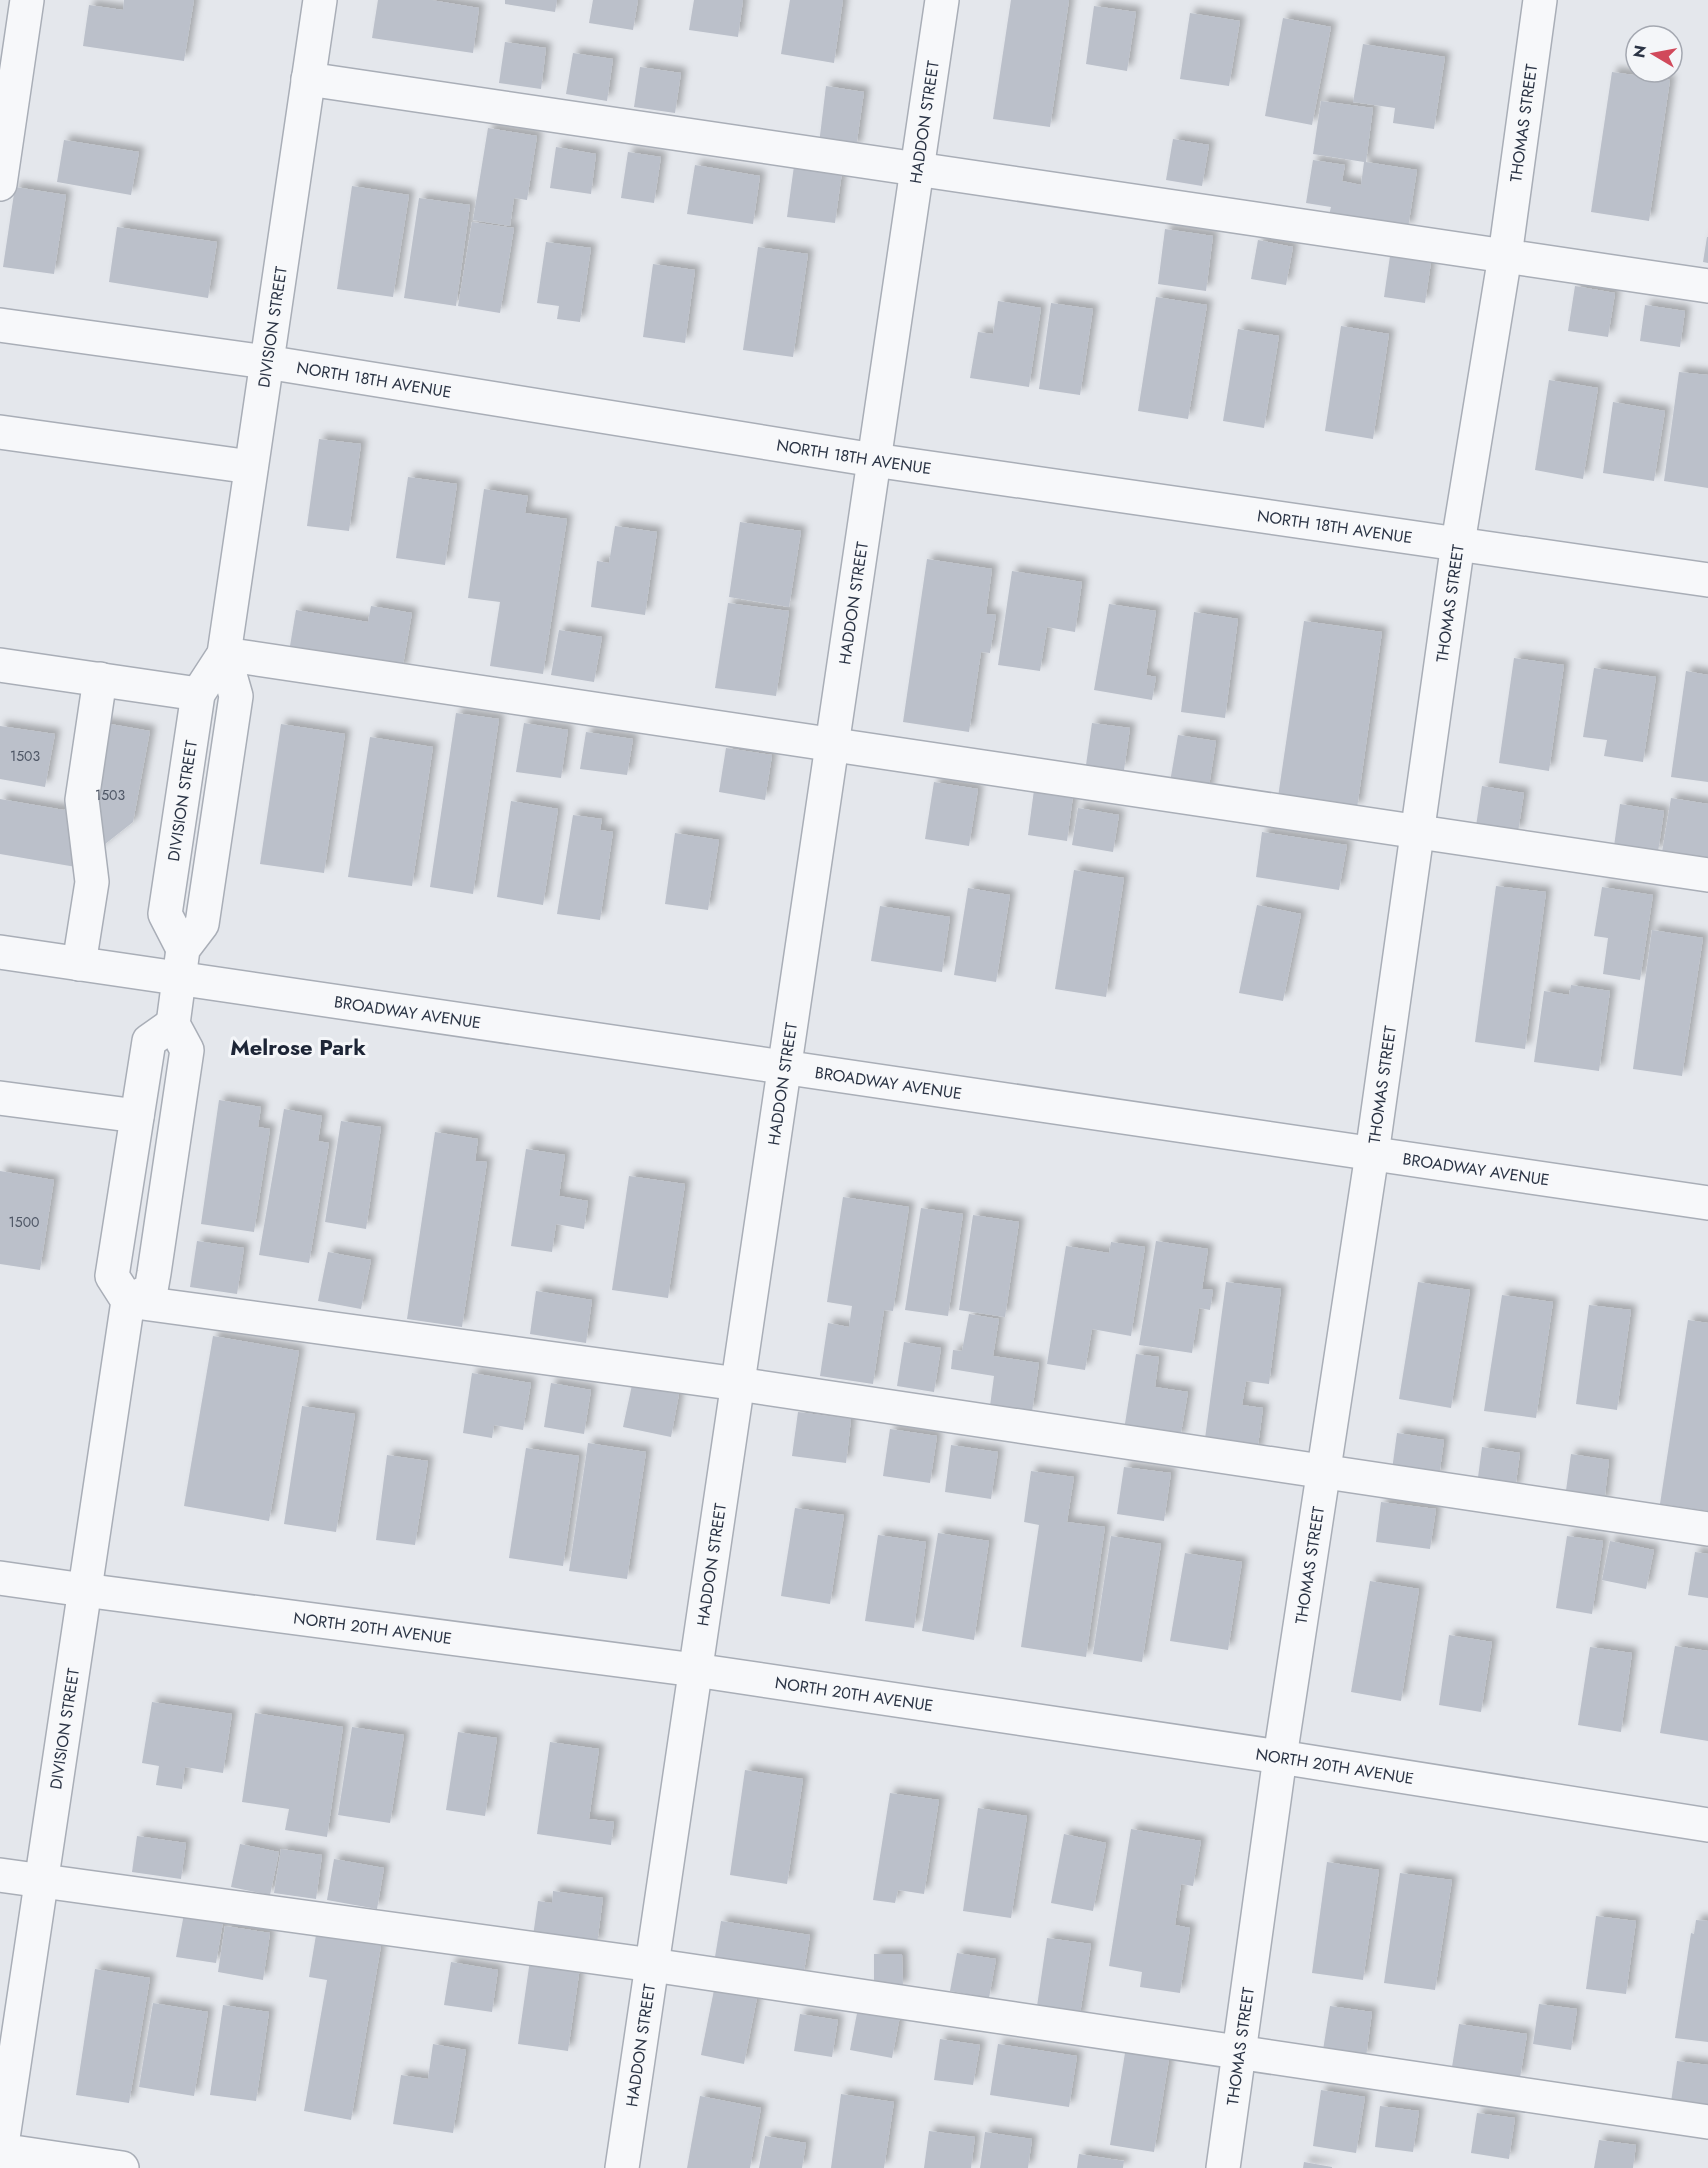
<svg xmlns="http://www.w3.org/2000/svg" width="1708" height="2168" viewBox="0 0 1708 2168" font-family="Jost,sans-serif">
  <defs>
    <filter id="shadow"><feDropShadow dx="5.5" dy="-5.5" stdDeviation="3" flood-color="#0004"/></filter>
  </defs>
  <rect width="100%" height="100%" fill="#e4e7ec"/>
  <g fill="#bbc0ca" filter="url(#shadow)">
    <polygon points="124,0 194,0 184,61 83,46 89,5 123,10"/>
    <polygon points="378,0 431,0 479,8 473,53 372,38"/>
    <polygon points="505,0 557,0 555,12 505,4"/>
    <polygon points="593,0 638,0 633,30 589,23"/>
    <polygon points="694,0 743,0 738,37 689,30"/>
    <polygon points="790,0 843,0 834,63 781,54"/>
    <polygon points="1011,0 1069,0 1050,127 993,119"/>
    <polygon points="1094,6 1136,12 1127,71 1086,64"/>
    <polygon points="1190,13 1240,21 1229,86 1180,79"/>
    <polygon points="1283,18 1331,27 1312,125 1265,116"/>
    <polygon points="505,42 546,48 541,89 499,83"/>
    <polygon points="1363,44 1445,57 1434,129 1393,123 1395,108 1353,102"/>
    <polygon points="573,53 613,59 607,101 566,94"/>
    <polygon points="640,67 681,73 675,113 634,107"/>
    <polygon points="1612,72 1670,80 1649,221 1591,212"/>
    <polygon points="826,86 864,92 856,148 819,144"/>
    <polygon points="1321,101 1373,108 1366,162 1417,170 1408,228 1329,215 1331,207 1306,203 1313,160 1345,165 1342,181 1361,185 1364,162 1313,154"/>
    <polygon points="488,128 537,136 527,200 514,198 510,226 473,220"/>
    <polygon points="1173,139 1209,145 1202,186 1166,180"/>
    <polygon points="64,140 139,152 131,195 57,182"/>
    <polygon points="556,147 596,154 591,194 550,188"/>
    <polygon points="628,152 661,157 654,203 621,198"/>
    <polygon points="695,165 760,176 753,224 687,214"/>
    <polygon points="794,166 842,172 835,223 787,217"/>
    <polygon points="352,186 409,195 393,297 337,289"/>
    <polygon points="15,187 66,195 54,274 3,267"/>
    <polygon points="419,198 470,205 456,306 404,298"/>
    <polygon points="472,222 514,228 500,313 458,306"/>
    <polygon points="117,227 217,242 208,298 109,282"/>
    <polygon points="1165,229 1213,236 1206,291 1158,284"/>
    <polygon points="1707,237 1708,237 1708,263 1703,262"/>
    <polygon points="1258,240 1293,247 1286,285 1251,279"/>
    <polygon points="546,242 591,248 580,322 557,319 559,306 537,303"/>
    <polygon points="758,247 808,254 793,357 743,350"/>
    <polygon points="1390,256 1431,262 1425,303 1384,297"/>
    <polygon points="653,264 695,270 685,343 643,337"/>
    <polygon points="1575,286 1615,293 1608,337 1568,331"/>
    <polygon points="1156,297 1207,305 1188,419 1138,411"/>
    <polygon points="998,301 1041,308 1029,387 970,378 978,332 993,334"/>
    <polygon points="1051,303 1093,309 1080,395 1039,389"/>
    <polygon points="1645,305 1685,311 1680,347 1640,341"/>
    <polygon points="1341,326 1389,334 1373,439 1325,431"/>
    <polygon points="1238,329 1279,336 1264,428 1223,421"/>
    <polygon points="1679,372 1708,375 1708,488 1664,481"/>
    <polygon points="1549,380 1598,388 1583,479 1535,470"/>
    <polygon points="1613,402 1665,411 1654,481 1603,473"/>
    <polygon points="319,439 361,444 349,531 307,526"/>
    <polygon points="408,477 457,484 445,565 396,558"/>
    <polygon points="484,489 528,496 525,513 567,519 543,674 490,666 500,602 468,598"/>
    <polygon points="740,522 801,531 789,607 729,597"/>
    <polygon points="615,526 657,532 645,615 591,607 597,561 609,563"/>
    <polygon points="927,559 992,569 986,614 996,615 990,653 981,652 969,732 903,722"/>
    <polygon points="1012,571 1082,582 1075,632 1047,627 1040,671 998,665"/>
    <polygon points="728,603 789,611 776,696 715,688"/>
    <polygon points="1109,604 1156,611 1146,675 1156,677 1152,700 1094,690"/>
    <polygon points="371,606 412,613 402,671 289,652 296,610 368,622"/>
    <polygon points="1194,612 1238,619 1225,718 1181,712"/>
    <polygon points="1304,621 1382,632 1357,808 1278,797"/>
    <polygon points="559,630 602,637 594,682 551,675"/>
    <polygon points="1514,658 1564,665 1549,771 1499,763"/>
    <polygon points="1594,668 1656,677 1643,762 1604,756 1607,740 1583,737"/>
    <polygon points="1686,671 1708,675 1708,782 1671,777"/>
    <polygon points="456,713 499,719 473,894 430,887"/>
    <polygon points="99,722 150,731 133,822 76,867 0,854 0,799 64,810 87,791"/>
    <polygon points="524,723 568,730 561,778 516,772"/>
    <polygon points="1092,723 1130,728 1124,770 1086,765"/>
    <polygon points="281,724 345,734 324,873 260,864"/>
    <polygon points="0,726 55,734 45,787 0,779"/>
    <polygon points="586,732 633,739 627,775 580,769"/>
    <polygon points="1178,735 1216,741 1208,793 1169,788"/>
    <polygon points="370,737 433,747 412,886 348,877"/>
    <polygon points="726,748 772,755 765,800 719,792"/>
    <polygon points="934,782 978,789 969,846 925,839"/>
    <polygon points="1482,786 1524,793 1518,832 1476,826"/>
    <polygon points="1034,790 1073,796 1067,841 1028,835"/>
    <polygon points="1671,798 1708,804 1708,865 1661,858"/>
    <polygon points="511,801 558,809 543,905 497,897"/>
    <polygon points="1620,804 1664,811 1658,852 1614,846"/>
    <polygon points="1078,808 1119,815 1113,852 1072,845"/>
    <polygon points="573,815 602,819 600,830 613,832 600,920 557,914"/>
    <polygon points="1262,832 1347,845 1339,890 1256,877"/>
    <polygon points="675,833 719,840 708,910 665,904"/>
    <polygon points="1074,870 1124,878 1106,997 1055,989"/>
    <polygon points="1496,886 1546,892 1525,1049 1475,1042"/>
    <polygon points="1602,887 1653,895 1640,980 1603,974 1608,938 1594,936"/>
    <polygon points="968,888 1010,895 996,982 954,975"/>
    <polygon points="1257,905 1301,914 1283,1001 1239,993"/>
    <polygon points="880,906 950,917 942,972 871,961"/>
    <polygon points="1652,930 1703,938 1682,1076 1633,1069"/>
    <polygon points="1571,985 1610,991 1599,1071 1534,1062 1544,991 1569,995"/>
    <polygon points="219,1100 261,1107 258,1127 270,1129 254,1232 201,1224"/>
    <polygon points="284,1109 322,1116 318,1141 329,1143 309,1263 259,1255"/>
    <polygon points="341,1121 381,1127 366,1229 325,1222"/>
    <polygon points="435,1132 478,1139 475,1161 487,1162 462,1327 407,1319"/>
    <polygon points="526,1149 565,1155 559,1196 588,1201 584,1229 556,1224 552,1252 511,1246"/>
    <polygon points="0,1171 54,1180 40,1270 0,1264"/>
    <polygon points="629,1176 685,1184 668,1298 612,1290"/>
    <polygon points="843,1197 909,1207 893,1311 884,1310 873,1384 820,1376 828,1323 849,1327 852,1306 827,1302"/>
    <polygon points="921,1208 963,1214 948,1316 905,1310"/>
    <polygon points="973,1215 1019,1222 1005,1317 959,1310"/>
    <polygon points="197,1241 244,1248 237,1294 190,1287"/>
    <polygon points="1156,1241 1208,1249 1202,1289 1213,1290 1210,1310 1199,1308 1192,1353 1139,1345"/>
    <polygon points="1111,1242 1145,1247 1131,1336 1092,1329 1085,1370 1047,1364 1066,1246 1109,1253"/>
    <polygon points="328,1252 371,1260 361,1309 318,1301"/>
    <polygon points="1226,1282 1281,1289 1269,1384 1246,1381 1242,1405 1263,1408 1257,1453 1204,1446"/>
    <polygon points="1418,1282 1470,1290 1451,1408 1399,1399"/>
    <polygon points="536,1291 592,1300 586,1343 530,1334"/>
    <polygon points="1502,1295 1553,1302 1536,1418 1484,1411"/>
    <polygon points="1589,1305 1631,1310 1617,1410 1576,1404"/>
    <polygon points="969,1314 999,1319 993,1356 1039,1363 1032,1412 990,1406 994,1376 951,1369 953,1350 962,1351"/>
    <polygon points="1688,1320 1708,1323 1708,1511 1660,1504"/>
    <polygon points="213,1336 299,1351 269,1521 184,1506"/>
    <polygon points="904,1342 941,1348 934,1392 897,1386"/>
    <polygon points="1136,1354 1159,1357 1155,1387 1188,1392 1180,1439 1124,1430"/>
    <polygon points="472,1373 531,1383 523,1430 494,1425 492,1438 463,1433"/>
    <polygon points="551,1383 591,1390 584,1434 544,1427"/>
    <polygon points="632,1385 679,1394 671,1437 623,1427"/>
    <polygon points="302,1406 355,1414 336,1532 284,1524"/>
    <polygon points="798,1412 851,1419 846,1463 792,1456"/>
    <polygon points="890,1429 937,1436 930,1483 883,1476"/>
    <polygon points="1397,1433 1444,1440 1439,1477 1392,1470"/>
    <polygon points="588,1443 646,1452 627,1579 569,1571"/>
    <polygon points="951,1445 998,1452 991,1499 945,1492"/>
    <polygon points="1482,1447 1520,1453 1515,1490 1477,1485"/>
    <polygon points="526,1448 579,1456 563,1566 509,1558"/>
    <polygon points="1571,1454 1609,1460 1604,1503 1565,1498"/>
    <polygon points="387,1455 428,1461 415,1545 376,1540"/>
    <polygon points="1124,1467 1171,1473 1164,1521 1117,1514"/>
    <polygon points="1031,1471 1074,1477 1067,1522 1105,1527 1086,1657 1021,1647 1039,1525 1024,1522"/>
    <polygon points="1381,1502 1436,1509 1430,1549 1376,1542"/>
    <polygon points="795,1508 844,1515 830,1604 781,1596"/>
    <polygon points="938,1533 989,1541 974,1640 922,1631"/>
    <polygon points="878,1535 926,1542 914,1628 865,1621"/>
    <polygon points="1111,1536 1161,1544 1142,1662 1093,1654"/>
    <polygon points="1567,1536 1603,1541 1592,1614 1556,1608"/>
    <polygon points="1610,1541 1654,1550 1646,1589 1602,1580"/>
    <polygon points="1695,1552 1708,1554 1708,1598 1688,1595"/>
    <polygon points="1185,1553 1242,1562 1228,1650 1170,1641"/>
    <polygon points="1370,1581 1419,1589 1401,1701 1351,1692"/>
    <polygon points="1449,1635 1492,1642 1481,1712 1439,1705"/>
    <polygon points="1675,1646 1708,1651 1708,1741 1660,1733"/>
    <polygon points="1590,1647 1632,1653 1621,1732 1578,1725"/>
    <polygon points="152,1702 232,1714 223,1773 185,1767 182,1789 156,1785 159,1766 142,1763"/>
    <polygon points="255,1713 343,1727 327,1837 285,1830 289,1809 242,1802"/>
    <polygon points="352,1727 404,1735 390,1823 338,1815"/>
    <polygon points="458,1732 497,1738 485,1816 446,1810"/>
    <polygon points="550,1742 599,1749 589,1819 614,1822 611,1845 537,1834"/>
    <polygon points="745,1770 803,1779 787,1884 730,1875"/>
    <polygon points="890,1793 939,1800 924,1894 898,1890 895,1903 873,1900"/>
    <polygon points="978,1808 1027,1816 1011,1918 963,1911"/>
    <polygon points="1131,1829 1201,1841 1193,1886 1181,1884 1175,1925 1190,1928 1180,1993 1140,1987 1142,1972 1109,1966"/>
    <polygon points="1064,1834 1106,1843 1093,1911 1051,1903"/>
    <polygon points="137,1836 186,1843 181,1879 132,1872"/>
    <polygon points="240,1844 279,1852 270,1895 231,1887"/>
    <polygon points="281,1849 322,1855 316,1899 274,1893"/>
    <polygon points="334,1859 384,1868 377,1909 327,1900"/>
    <polygon points="1327,1862 1379,1870 1363,1980 1312,1973"/>
    <polygon points="1400,1873 1452,1880 1435,1990 1384,1983"/>
    <polygon points="553,1891 603,1898 597,1944 533,1936 538,1901 552,1903"/>
    <polygon points="184,1914 223,1922 216,1963 176,1957"/>
    <polygon points="1596,1916 1636,1921 1626,1994 1586,1989"/>
    <polygon points="1696,1920 1708,1921 1708,2042 1675,2038 1691,1933 1694,1934"/>
    <polygon points="721,1921 810,1935 803,1977 714,1963"/>
    <polygon points="225,1926 270,1933 263,1980 218,1972"/>
    <polygon points="316,1935 381,1946 351,2120 304,2111 327,1980 309,1977"/>
    <polygon points="1047,1938 1091,1944 1079,2020 1036,2013"/>
    <polygon points="957,1953 996,1959 989,1998 950,1991"/>
    <polygon points="874,1954 902,1954 903,1987 874,1988"/>
    <polygon points="530,1960 580,1967 568,2051 518,2044"/>
    <polygon points="451,1962 498,1970 492,2012 444,2005"/>
    <polygon points="95,1969 150,1978 129,2103 76,2095"/>
    <polygon points="714,1990 757,1998 744,2064 701,2055"/>
    <polygon points="153,2003 208,2012 194,2096 139,2087"/>
    <polygon points="1539,2004 1577,2009 1571,2050 1533,2044"/>
    <polygon points="223,2005 269,2012 256,2101 210,2095"/>
    <polygon points="1330,2006 1372,2012 1366,2057 1323,2050"/>
    <polygon points="858,2008 900,2016 892,2058 850,2050"/>
    <polygon points="800,2014 838,2020 832,2057 794,2051"/>
    <polygon points="1459,2024 1527,2034 1520,2078 1452,2067"/>
    <polygon points="940,2039 980,2045 973,2085 934,2080"/>
    <polygon points="433,2044 466,2050 453,2133 393,2124 401,2075 428,2079"/>
    <polygon points="998,2044 1077,2056 1069,2107 990,2095"/>
    <polygon points="1125,2053 1169,2059 1154,2152 1110,2145"/>
    <polygon points="1677,2061 1708,2065 1708,2107 1671,2102"/>
    <polygon points="1321,2090 1365,2097 1356,2153 1313,2146"/>
    <polygon points="841,2094 894,2102 884,2168 831,2168"/>
    <polygon points="700,2096 761,2108 750,2168 687,2168"/>
    <polygon points="1380,2106 1419,2111 1413,2152 1375,2147"/>
    <polygon points="1477,2113 1515,2118 1509,2159 1471,2153"/>
    <polygon points="929,2131 975,2137 971,2168 924,2168"/>
    <polygon points="985,2132 1032,2139 1028,2168 980,2168"/>
    <polygon points="765,2136 806,2143 802,2168 759,2168"/>
    <polygon points="1599,2140 1636,2145 1633,2168 1594,2168"/>
    <polygon points="1079,2154 1124,2161 1123,2168 1077,2168"/>
    <polygon points="1304,2162 1332,2167 1332,2168 1303,2168"/>
  </g>
  <g fill="none" stroke-linecap="round" stroke-linejoin="round">
    <defs>
      <g id="minor">
        <polyline points="308,79 1708,286"/>
        <polyline points="0,184 27,0"/>
        <path id="s1" d="M0 325 266 362 874 460 1708 580"/>
        <polyline points="0,432 251,467"/>
        <polyline points="224,654 1708,875"/>
        <polyline points="0,665 198,694"/>
        <path id="s2" d="M183 949 165 914 198 694 224 654 320 0"/>
        <path id="s3" d="M0 952 1708 1203"/>
        <polyline points="79,964 92,882 82,800 100,679"/>
        <polyline points="0,1098 137,1116"/>
        <polyline points="128,1301 738,1384 1708,1529"/>
        <polyline points="128,1301 151,1290 154,1273 187,1050 173,1024 183,949 202,924 236,696 224,654"/>
        <path id="s4" d="M0 1578 84 1590 695 1670 1280 1757 1708 1825"/>
        <polyline points="0,1875 652,1965 1708,2122"/>
        <polyline points="0,2150 122,2168"/>
        <path id="s5" d="M0 2158 128 1301 112 1276 149 1041 173 1024"/>
        <path id="s6" d="M622 2168 942 0"/>
        <path id="s7" d="M1223 2168 1280 1757 1372 1154 1458 543 1505 256 1540 0"/>
      </g>
    </defs>
    <use href="#minor" stroke="#a9aeb7" stroke-width="36"/>
    <use href="#minor" stroke="#f7f8fa" stroke-width="33"/>
  </g>
  <g text-anchor="middle" stroke-width="6" stroke-linejoin="round" paint-order="stroke">
    <g font-size="14" fill="#4f5766">
      <text x="25" y="761">1503</text>
      <text x="110" y="800">1503</text>
      <text x="24" y="1227">1500</text>
    </g>
    <g font-size="16" fill="#2b3445" stroke="#f4f6f9">
      <text dy="6" stroke="none"><textPath href="#s6" startOffset="2068">HADDON STREET</textPath></text>
      <text dy="6" stroke="none"><textPath href="#s7" startOffset="2067">THOMAS STREET</textPath></text>
      <text dy="6" stroke="none"><textPath href="#s2" startOffset="640">DIVISION STREET</textPath></text>
      <text dy="6" stroke="none"><textPath href="#s1" startOffset="378">NORTH 18TH AVENUE</textPath></text>
      <text dy="6" stroke="none"><textPath href="#s1" startOffset="864">NORTH 18TH AVENUE</textPath></text>
      <text dy="6" stroke="none"><textPath href="#s1" startOffset="1350">NORTH 18TH AVENUE</textPath></text>
      <text dy="6" stroke="none"><textPath href="#s6" startOffset="1582">HADDON STREET</textPath></text>
      <text dy="6" stroke="none"><textPath href="#s7" startOffset="1581">THOMAS STREET</textPath></text>
      <text dy="6" stroke="none"><textPath href="#s2" startOffset="154">DIVISION STREET</textPath></text>
      <text dy="6" stroke="none"><textPath href="#s3" startOffset="412">BROADWAY AVENUE</textPath></text>
      <text dy="6" stroke="none"><textPath href="#s3" startOffset="898">BROADWAY AVENUE</textPath></text>
      <text dy="6" stroke="none"><textPath href="#s6" startOffset="1096">HADDON STREET</textPath></text>
      <text dy="6" stroke="none"><textPath href="#s7" startOffset="1095">THOMAS STREET</textPath></text>
      <text dy="6" stroke="none"><textPath href="#s3" startOffset="1492">BROADWAY AVENUE</textPath></text>
      <text dy="6" stroke="none"><textPath href="#s6" startOffset="610">HADDON STREET</textPath></text>
      <text dy="6" stroke="none"><textPath href="#s7" startOffset="609">THOMAS STREET</textPath></text>
      <text dy="6" stroke="none"><textPath href="#s4" startOffset="376">NORTH 20TH AVENUE</textPath></text>
      <text dy="6" stroke="none"><textPath href="#s4" startOffset="862">NORTH 20TH AVENUE</textPath></text>
      <text dy="6" stroke="none"><textPath href="#s5" startOffset="434">DIVISION STREET</textPath></text>
      <text dy="6" stroke="none"><textPath href="#s4" startOffset="1348">NORTH 20TH AVENUE</textPath></text>
      <text dy="6" stroke="none"><textPath href="#s6" startOffset="124">HADDON STREET</textPath></text>
      <text dy="6" stroke="none"><textPath href="#s7" startOffset="123">THOMAS STREET</textPath></text>
    </g>
    <g font-size="22" font-weight="bold" fill="#1d2536" stroke="#f4f6f9">
      <text x="298" y="1055">Melrose Park</text>
    </g>
  </g>
  <g transform="translate(1654 54) rotate(280)"><circle r="28" fill="#f4f6f9" stroke="#a4a8b1" stroke-width="1.5"/>
  <path d="M0-4.5L10 22L0 15L-10 22Z" fill="#d1495b"/>
  <text y="-9" font-size="16" font-weight="bold" text-anchor="middle" fill="#2b3445">N</text>
  </g>
</svg>
